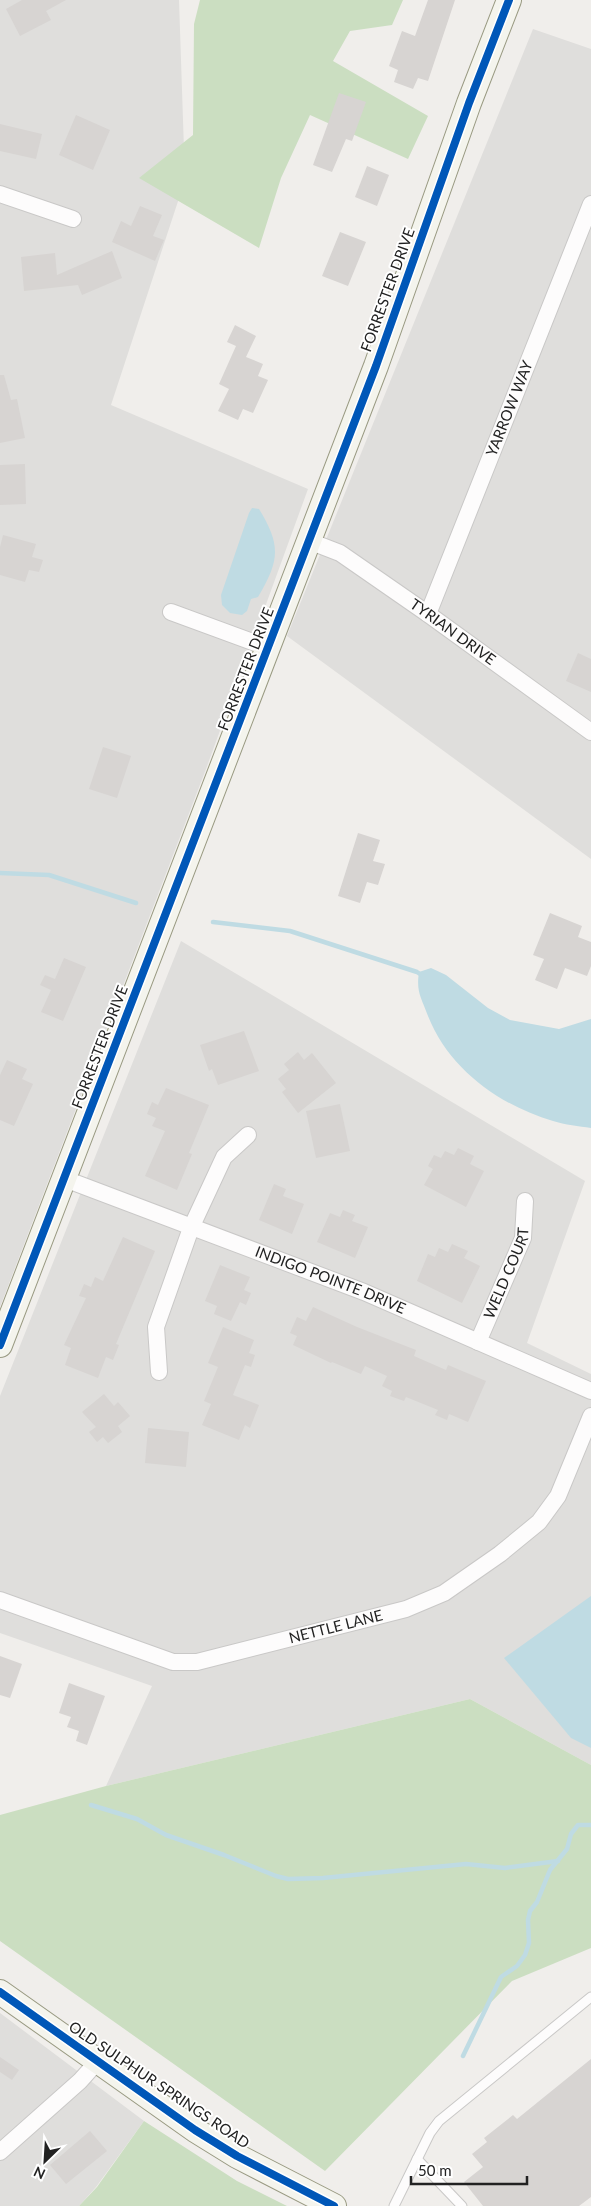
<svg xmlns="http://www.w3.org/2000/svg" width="591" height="2206" viewBox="0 0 591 2206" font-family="Lato,sans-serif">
  <rect width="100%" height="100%" fill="#f0eeeb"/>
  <g fill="#dfdedc">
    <polygon points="0,0 179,0 185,180 111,405 308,489 206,769 0,1307"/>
    <polygon points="533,29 591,49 591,859 287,636"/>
    <polygon points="181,941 585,1181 527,1343 591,1374 591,1765 470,1699 106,1786 152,1686 0,1633 0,1396"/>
    <polygon points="0,2013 144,2121 96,2187 79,2206 0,2206"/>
  </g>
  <g fill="#cbdec1">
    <polygon points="200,0 403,0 392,25 350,31 333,61 428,116 408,159 310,115 281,178 259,248 139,178 193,135 194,24"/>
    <polygon points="470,1699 591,1765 591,1948 512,1981 325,2171 0,1941 0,1815 106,1786"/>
    <polygon points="144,2121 237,2181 287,2206 79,2206 97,2187"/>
  </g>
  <g fill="#bfdbe3">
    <path d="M252 508 259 509C281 545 280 560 258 597L251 599 247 611 242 615 230 613 222 605 221 595 249 513Z"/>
    <path d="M431 968 446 975 488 1008 510 1020 559 1029 591 1019V1128C579 1126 565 1125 553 1121 499 1105 449 1069 428 1016 421 997 416 992 419 972Z"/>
    <polygon points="591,1596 591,1748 571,1738 504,1658"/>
  </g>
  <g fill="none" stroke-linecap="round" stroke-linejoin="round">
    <g stroke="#bfdbe3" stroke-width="4.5">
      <polyline points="0,873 49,875 136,903"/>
      <polyline points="213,922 290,931 417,972 423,976"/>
      <polyline points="91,1805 137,1819 166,1835 224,1855 276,1876 288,1879 323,1878 466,1864 505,1868 558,1861"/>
      <polyline points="463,2056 501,1977 517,1966 525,1955 529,1943 528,1920 530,1911 537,1902 550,1870 567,1849 571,1834 578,1825 591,1825"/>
    </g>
  </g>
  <g fill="#d7d4d2">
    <polygon points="22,0 66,0 46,11 51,20 20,36 6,9"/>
    <polygon points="428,0 455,0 428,81 418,78 413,89 394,82 398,70 389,66 402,31 415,36"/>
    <polygon points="339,93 366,102 352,141 346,139 332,172 313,165"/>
    <polygon points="76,115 110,130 93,170 59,155"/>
    <polygon points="0,124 42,134 36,159 0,151"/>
    <polygon points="367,166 389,175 377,206 355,197"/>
    <polygon points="140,206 162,215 153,236 164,240 155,261 112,242 121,221 131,226"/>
    <polygon points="340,232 366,242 348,286 322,276"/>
    <polygon points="112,251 122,278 82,295 78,285 24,291 21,257 55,253 57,275"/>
    <polygon points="235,325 256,336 246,357 263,364 258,376 268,380 253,413 243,409 238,420 218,411 229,389 219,384 236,346 227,342"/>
    <polygon points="0,375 4,375 11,400 17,399 25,438 0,443"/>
    <polygon points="25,464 26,504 0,505 0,465"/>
    <polygon points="3,535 36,544 32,557 43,560 39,572 29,570 25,582 0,575 0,547"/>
    <polygon points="578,653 591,659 591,692 566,681"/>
    <polygon points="103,747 131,756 117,798 89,789"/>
    <polygon points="358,833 380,840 373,861 385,864 378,885 367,882 360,903 338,896"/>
    <polygon points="550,913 582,926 578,937 591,942 591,966 587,976 565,968 557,989 535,980 544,959 533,955"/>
    <polygon points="64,958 86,967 63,1021 41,1012 51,990 40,985 45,975 55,979"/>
    <polygon points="244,1031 259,1071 218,1085 212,1069 209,1071 200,1045"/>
    <polygon points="298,1052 304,1060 312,1053 336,1083 298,1113 282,1092 286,1089 278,1079 289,1070 284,1064"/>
    <polygon points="7,1060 27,1069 22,1079 33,1084 14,1126 0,1120 0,1075"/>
    <polygon points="166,1088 209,1105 189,1153 192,1154 177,1190 145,1176 165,1131 152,1126 156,1118 147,1114 152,1102 158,1105"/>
    <polygon points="340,1104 350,1151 316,1158 306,1111"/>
    <polygon points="458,1148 474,1156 470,1164 484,1171 466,1207 424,1185 433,1169 428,1166 434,1155 441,1158 445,1151 454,1155"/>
    <polygon points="274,1184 286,1189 283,1196 304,1204 292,1234 259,1220"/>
    <polygon points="343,1210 355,1215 352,1221 368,1227 355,1258 317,1242 330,1213 340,1217"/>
    <polygon points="123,1237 155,1251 116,1344 119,1345 113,1360 106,1357 98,1378 65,1365 71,1348 64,1345 86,1298 79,1296 84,1284 91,1287 95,1277 103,1281"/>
    <polygon points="452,1244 468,1251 464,1258 480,1266 462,1303 417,1281 428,1254 435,1257 439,1248 448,1252"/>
    <polygon points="220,1265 250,1277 244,1290 251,1293 246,1305 240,1302 231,1321 214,1314 217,1306 205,1301"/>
    <polygon points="313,1307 357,1327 416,1350 414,1356 446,1370 448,1365 486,1381 468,1422 449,1414 447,1420 435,1415 438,1410 406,1397 404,1401 390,1396 392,1391 382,1386 387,1376 365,1366 361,1374 332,1362 331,1363 293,1345 297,1336 290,1333 297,1317 306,1321"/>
    <polygon points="223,1327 254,1340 249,1353 255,1355 251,1367 245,1365 233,1395 259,1405 250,1428 245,1425 239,1440 202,1425 211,1404 204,1401 218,1367 208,1363"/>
    <polygon points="104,1394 114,1406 118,1402 130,1416 118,1426 122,1432 108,1443 103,1437 97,1442 89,1432 96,1427 82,1412"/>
    <polygon points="148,1428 189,1432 186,1467 145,1463"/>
    <polygon points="0,1656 22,1664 10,1698 0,1695"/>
    <polygon points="69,1683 105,1696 87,1745 76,1741 79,1731 67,1727 71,1717 59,1713"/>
    <polygon points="0,2057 19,2070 12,2080 0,2072"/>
    <polygon points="591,2059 591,2197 579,2206 483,2206 464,2182 483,2167 472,2154 487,2142 484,2138 513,2115 517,2119"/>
    <polygon points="90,2131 107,2151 66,2184 50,2165"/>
  </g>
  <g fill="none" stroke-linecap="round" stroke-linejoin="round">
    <defs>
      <g id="lane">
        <polyline points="417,2159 462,2206"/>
        <polyline points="394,2206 430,2133 439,2121 591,1997"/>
      </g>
      <g id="street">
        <polyline points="0,194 73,219"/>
        <path id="s1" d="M309 541 340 553 428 614 591 732"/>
        <polyline points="171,612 269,648"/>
        <path id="s2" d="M428 614 591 204"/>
        <path id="s3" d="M65 1179 364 1292 591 1391"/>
        <path id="s4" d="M478 1342 523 1238 525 1201"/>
        <polyline points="159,1372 156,1327 191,1228 224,1157 248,1135"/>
        <path id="s5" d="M0 1600 173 1662H197L406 1609 444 1593 500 1554 539 1522 558 1496 591 1416"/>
        <polyline points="0,2152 80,2081 97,2062"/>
      </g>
      <g id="secondary">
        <polyline points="0,1345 376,366 469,103 509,0"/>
        <polyline points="0,1992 195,2130 237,2156 334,2206"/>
      </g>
    </defs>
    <use href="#lane" stroke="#c9c8c7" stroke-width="11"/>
    <use href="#street" stroke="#c9c8c7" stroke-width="18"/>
    <use href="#secondary" stroke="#999a82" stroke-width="26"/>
    <use href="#lane" stroke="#fdfcfc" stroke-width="9"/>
    <use href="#street" stroke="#fdfcfc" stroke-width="16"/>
    <use href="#secondary" stroke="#f4f4ed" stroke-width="24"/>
    <defs>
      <g id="cycleway">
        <polyline points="0,1345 376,366 469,103 509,0"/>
        <polyline points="0,1992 195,2130 237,2156 334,2206"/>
      </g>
    </defs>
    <use href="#cycleway" stroke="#fff" stroke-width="11"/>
    <use href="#cycleway" stroke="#0057b8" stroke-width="8"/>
  </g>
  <g text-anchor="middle" stroke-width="4" stroke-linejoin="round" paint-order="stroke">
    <g font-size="15" fill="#222" stroke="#fff">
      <text transform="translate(388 290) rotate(-70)" y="5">FORRESTER DRIVE</text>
      <text dy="5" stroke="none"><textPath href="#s2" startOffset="221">YARROW WAY</textPath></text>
      <text dy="5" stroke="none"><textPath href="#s1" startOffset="171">TYRIAN DRIVE</textPath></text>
      <text transform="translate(246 669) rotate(-69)" y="5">FORRESTER DRIVE</text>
      <text transform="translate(100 1047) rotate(-69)" y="5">FORRESTER DRIVE</text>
      <text dy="5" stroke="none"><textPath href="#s4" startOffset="75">WELD COURT</textPath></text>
      <text dy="5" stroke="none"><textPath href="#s3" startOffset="284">INDIGO POINTE DRIVE</textPath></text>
      <text dy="5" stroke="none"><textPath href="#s5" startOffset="351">NETTLE LANE</textPath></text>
      <text transform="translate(159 2085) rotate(34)" y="5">OLD SULPHUR SPRINGS ROAD</text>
    </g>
  </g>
  <g transform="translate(45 2161) rotate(205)" stroke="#ffffff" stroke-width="4" paint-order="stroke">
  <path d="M0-4L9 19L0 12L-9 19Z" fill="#222222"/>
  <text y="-8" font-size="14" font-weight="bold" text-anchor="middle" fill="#222222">N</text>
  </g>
  <path d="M411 2176v8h116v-8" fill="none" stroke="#222222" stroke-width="2.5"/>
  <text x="418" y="2176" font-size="15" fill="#222222" stroke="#ffffff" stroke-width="4" paint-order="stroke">50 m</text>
</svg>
